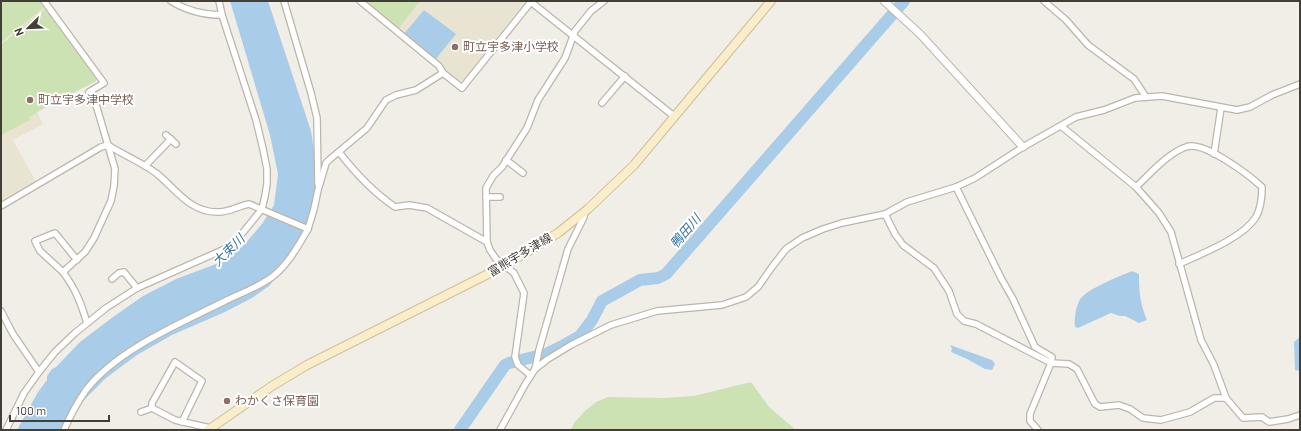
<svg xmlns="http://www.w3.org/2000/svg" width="1301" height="431" viewBox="0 0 1301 431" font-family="Barlow,'Noto Sans JP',sans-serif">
  <rect width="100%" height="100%" fill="#f1eee7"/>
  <g fill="#e9e3d2">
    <polygon points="1,1 39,1 96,78 96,81 37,112 43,124 13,140 36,182 1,203"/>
    <polygon points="365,1 526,1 463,80 459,81"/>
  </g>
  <g fill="#cce2b3">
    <polygon points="1,1 39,1 43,8 1,42"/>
    <polygon points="365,1 420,1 398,29"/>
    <polygon points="45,9 96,78 96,81 37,112 37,113 29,117 30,120 1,135 1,45"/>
    <polygon points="751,382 769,407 796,430 571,430 574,423 585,411 596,402 608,397 664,398 694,396"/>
  </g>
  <g fill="#a9cde9">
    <polygon points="230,1 268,1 311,131 316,163 316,194 311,219 284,268 269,286 252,298 225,312 172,335 137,355 106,378 83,401 61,430 17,430 38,392 47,380 47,376 52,369 56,367 80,342 113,317 143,296 176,279 216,264 242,247 262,224 274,205 278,174 270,135"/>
    <polygon points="424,10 456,34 435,60 404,34"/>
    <path d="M1132 271 1139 274C1139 292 1140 303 1147 320L1139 323 1125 316H1120L1111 313 1080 327 1078 328 1075 327C1074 319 1076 306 1080 299 1089 288 1118 277 1132 271Z"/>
    <polygon points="1300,337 1300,371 1295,370 1294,342"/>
    <polygon points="950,345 992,360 995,364 992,370 985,369 965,358 951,352 952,349"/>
  </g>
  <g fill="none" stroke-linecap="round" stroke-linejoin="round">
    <polyline stroke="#a9cde9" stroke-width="12" points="460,430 505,365 509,363 546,354 564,345 580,336 592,320 602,301 640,280 658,278 666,274 904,1"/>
    <defs>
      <g id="minor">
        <path d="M44 1 104 83 89 92 97 108 115 169 114 186 111 201 94 238 85 252 63 272C76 290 81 303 87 323"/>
        <path d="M171 1C187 11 203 15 222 15"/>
        <polyline points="284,1 311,93 317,118 318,184"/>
        <polyline points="360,1 439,66 443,73"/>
        <polyline points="1044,1 1066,20 1088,45 1134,79 1146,97"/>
        <polyline points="602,103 625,76"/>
        <polyline points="1061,126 1136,187 1159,213 1171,232 1201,340 1214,365 1226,398 1243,418 1262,417 1269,422 1288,419 1300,415"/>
        <polyline points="166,135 176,144"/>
        <path d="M339 152C356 174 373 192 395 207L409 205 427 208 487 242"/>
        <polyline points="1214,154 1221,108"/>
        <polyline points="506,160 523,173"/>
        <polyline points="145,166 171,139"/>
        <polyline points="956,187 1001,278 1013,299 1035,347 1052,357 1051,363 1030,414 1030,421 1038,430"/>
        <path d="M1136 187C1150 174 1168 153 1186 147 1203 140 1249 175 1262 187 1262 197 1261 208 1256 217 1243 238 1201 254 1179 264"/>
        <polyline points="486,197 500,197"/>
        <path d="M1 206 101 147 108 145C123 155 141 162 156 173 175 188 189 212 217 212 228 213 238 206 249 204L308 229 314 209 318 190 326 163 329 160 367 128 386 100 396 95 416 90 443 73 462 88 531 2 675 117"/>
        <polyline points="885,214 895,234 903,245 934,268 949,291 957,314 964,321 976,324 1051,363 1069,364 1077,369 1095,404 1100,407 1119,405 1130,409 1143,418 1161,420 1190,412 1214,398 1226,398"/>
        <polyline points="63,272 40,251 35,241 55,233 77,260"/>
        <polyline points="112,279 119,273 124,272 137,288"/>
        <polyline points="1,311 13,334 39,372"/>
        <polyline points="535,369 548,359 571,345 611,325 657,311 722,305 746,297 758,287 772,267 786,249 802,238 823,229 842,223 885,214 907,202 956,187 975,178 1023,147 1076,117 1104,110 1135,98 1162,96 1237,110 1250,107 1272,95 1300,84"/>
        <polyline points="530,375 518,365 515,357 524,293 514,273 496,259 490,250 487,242 486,188 493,176 502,167 527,128 538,100 565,58 575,31 591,11 604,1"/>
        <polyline points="152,408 152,403 175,362 202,381 182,422"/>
        <polyline points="141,412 152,408 175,420 210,428"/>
        <polyline points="6,430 24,393 39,372 55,352 75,333 106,308 137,288 227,248 240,236 262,209 265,196 267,184 267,169 263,149 256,120 222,15 219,1"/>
        <path d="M64 430C70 416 77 403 86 390 117 350 179 324 223 302 239 294 257 288 272 277 288 265 298 246 308 229"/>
        <polyline points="500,430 526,383 535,369 539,350 568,249 584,217 584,212"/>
      </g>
      <polyline id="tertiary" points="884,1 920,34 1023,147"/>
      <polyline id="secondary" points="208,430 272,386 307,365 504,266 558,233 588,209 634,165 771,1"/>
    </defs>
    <use href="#minor" stroke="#bcb6aa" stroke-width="8"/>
    <use href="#tertiary" stroke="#bcb6aa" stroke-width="9"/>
    <use href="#secondary" stroke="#cdc19a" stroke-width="10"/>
    <use href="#minor" stroke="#fff" stroke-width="5.5"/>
    <use href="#tertiary" stroke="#fff" stroke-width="7"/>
    <use href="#secondary" stroke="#f9eec9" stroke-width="8"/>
  </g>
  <g fill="#8d6e63" stroke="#fff" stroke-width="1.5">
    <circle cx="455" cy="47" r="4"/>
    <circle cx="30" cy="100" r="4"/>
    <circle cx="227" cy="401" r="4"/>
  </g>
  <g text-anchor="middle" stroke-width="4" stroke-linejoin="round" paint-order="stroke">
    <g font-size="12" fill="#785e54" stroke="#fff" text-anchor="start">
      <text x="463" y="51">町立宇多津小学校</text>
      <text x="38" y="104">町立宇多津中学校</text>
      <text x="235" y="405">わかくさ保育園</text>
    </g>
    <g font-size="12" fill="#443f36" stroke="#fff">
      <text transform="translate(520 255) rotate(-31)" y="4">富熊宇多津線</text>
    </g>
    <g font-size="13" font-style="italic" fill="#3b75a5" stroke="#fff">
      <text transform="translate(685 231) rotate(-49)" y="5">鴨田川</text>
      <text transform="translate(228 250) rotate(-45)" y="5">大束川</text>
    </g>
  </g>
  <rect width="1301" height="431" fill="none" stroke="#443f36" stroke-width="4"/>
  <g transform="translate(28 28) rotate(247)" stroke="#ffffff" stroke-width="3" paint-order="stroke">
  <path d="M0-3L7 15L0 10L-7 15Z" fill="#443f36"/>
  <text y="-6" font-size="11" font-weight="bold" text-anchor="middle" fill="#443f36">N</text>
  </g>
  <path d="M10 415v6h99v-6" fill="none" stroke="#443f36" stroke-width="2"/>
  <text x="16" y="415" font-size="12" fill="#443f36" stroke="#ffffff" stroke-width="3" paint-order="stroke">100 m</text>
</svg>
